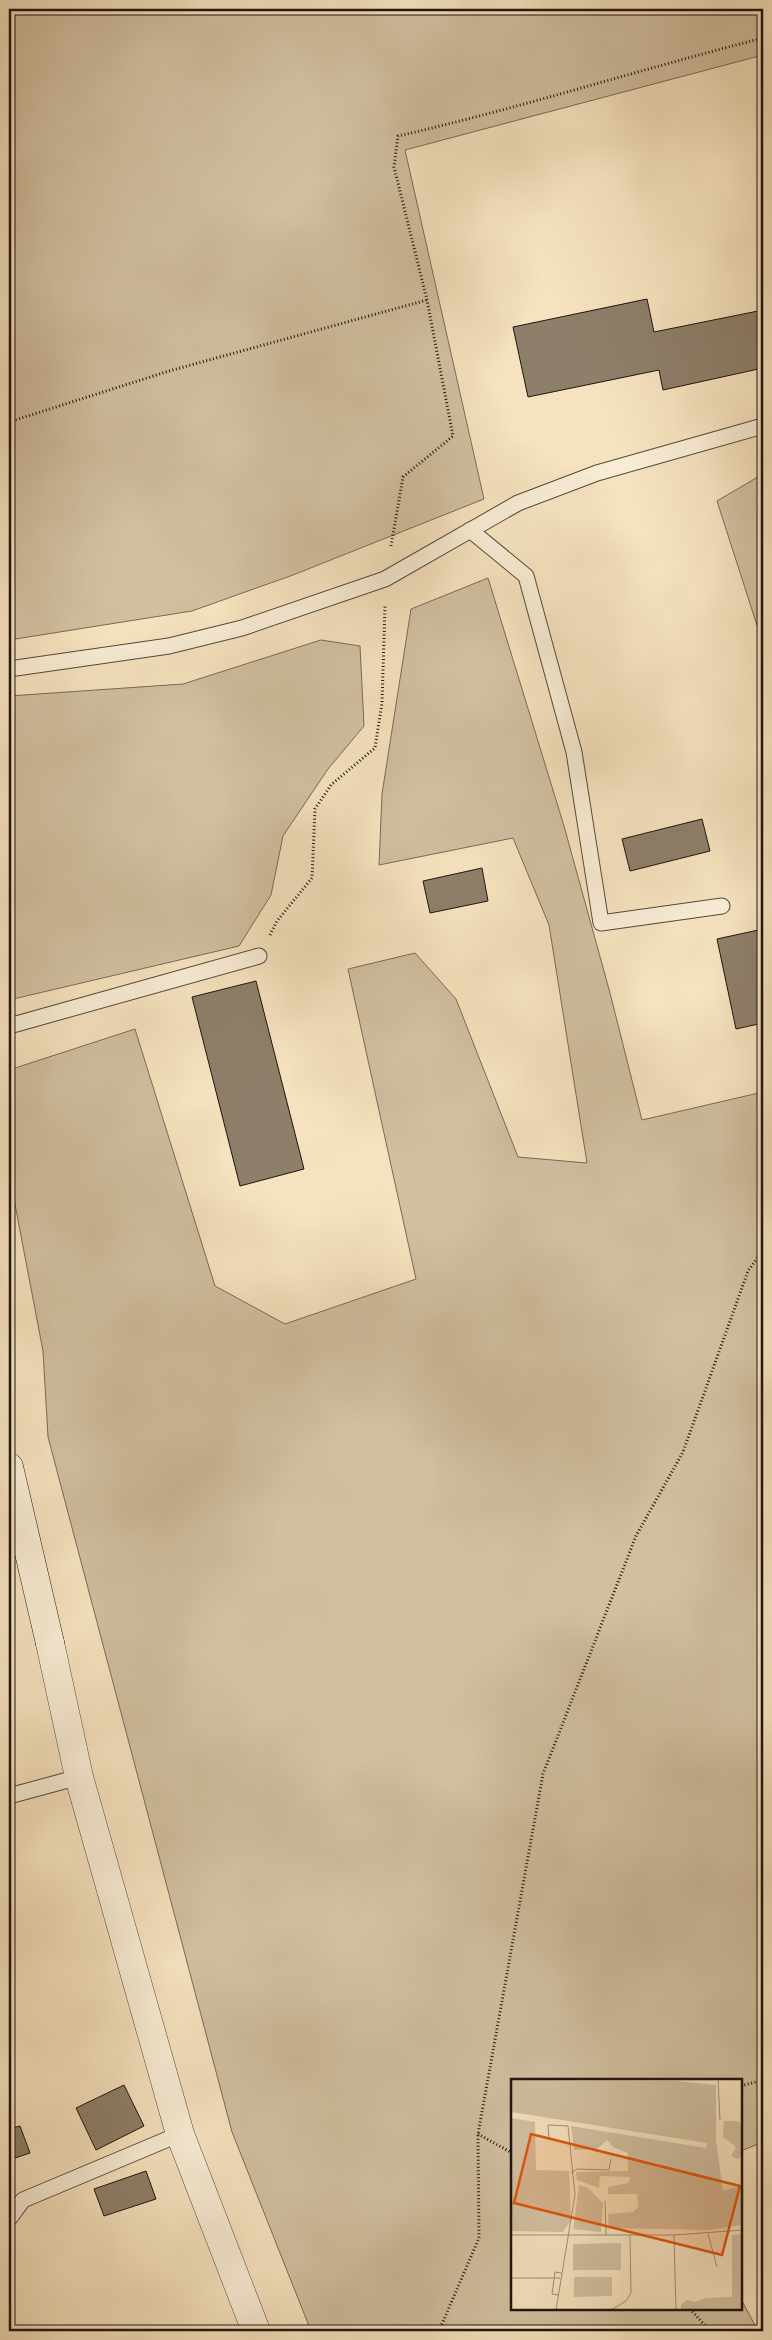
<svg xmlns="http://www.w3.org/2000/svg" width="772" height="2340" viewBox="0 0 772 2340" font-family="'EB Garamond',serif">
  <rect width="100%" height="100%" fill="#f5e2be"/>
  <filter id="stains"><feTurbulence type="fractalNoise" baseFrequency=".004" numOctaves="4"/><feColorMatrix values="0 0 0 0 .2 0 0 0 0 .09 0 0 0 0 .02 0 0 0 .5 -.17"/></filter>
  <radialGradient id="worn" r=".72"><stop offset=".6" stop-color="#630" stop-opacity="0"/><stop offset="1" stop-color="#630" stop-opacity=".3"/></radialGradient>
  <g fill="#d1bfa0" stroke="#786a58">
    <polygon points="9,9 763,9 763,55 405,150 484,499 293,575 192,611 9,640"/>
    <polygon points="763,474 763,644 717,501"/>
    <polygon points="488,578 564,826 610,993 642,1120 763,1092 763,2142 741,2151 741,2080 512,2080 512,2309 741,2309 741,2299 758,2331 311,2331 232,2132 48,1437 43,1351 9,1173 9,1070 135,1029 215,1286 285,1324 416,1279 348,969 415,953 456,999 518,1157 587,1163 549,925 513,838 379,865 382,794 411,609"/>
    <polygon points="321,640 360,646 364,726 328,769 283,836 271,895 239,946 9,1000 9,696 183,684"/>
  </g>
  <g fill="#8e7f6a" stroke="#1f1410">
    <polygon points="647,299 654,332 763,310 763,368 663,390 659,370 528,397 513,327"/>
    <polygon points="702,819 710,851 630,871 622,839"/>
    <polygon points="482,868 488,901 430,913 423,881"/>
    <polygon points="763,929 763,1023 736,1029 717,939"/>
    <polygon points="256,981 304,1169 240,1186 192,997"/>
    <polygon points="124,2085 144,2126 96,2150 76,2108"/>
    <polygon points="20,2126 30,2153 9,2160 9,2129"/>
    <polygon points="146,2171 156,2199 104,2216 94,2189"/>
  </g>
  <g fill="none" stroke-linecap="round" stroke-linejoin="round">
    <defs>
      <g id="lane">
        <polyline points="470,530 526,576 574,752 601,923 722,906"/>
        <polyline points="9,669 169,646 242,628 385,579 518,503 597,473 763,426"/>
        <polyline points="9,1026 259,956"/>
        <polyline points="9,1796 79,1777"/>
        <polyline points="9,2219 23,2200 180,2134"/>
      </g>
      <polyline id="street" points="50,1643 79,1777 180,2134 256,2331"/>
      <polyline id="secondary" points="9,1467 50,1643"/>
    </defs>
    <use href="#lane" stroke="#54483c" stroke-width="17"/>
    <use href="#street" stroke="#54483c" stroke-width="29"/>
    <use href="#secondary" stroke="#1f1410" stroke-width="29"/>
    <g stroke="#1f1410" stroke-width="3" stroke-dasharray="1 2.5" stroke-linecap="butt">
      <polyline points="9,422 169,371 427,300"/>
      <path d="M391 546 403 477 453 436 427 300 394 167 398 136C521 108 641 69 763 38"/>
      <polyline points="270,935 277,921 312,878 315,809 331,785 375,748 382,703 385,606"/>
      <polyline points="741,2086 763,2080"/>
      <polyline points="478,2134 512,2153"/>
      <polyline points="690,2309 710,2331"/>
      <polyline points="439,2331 479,2238 478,2134 543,1774 636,1536 683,1452 748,1271 763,1250"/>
    </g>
    <use href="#lane" stroke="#f8ecd5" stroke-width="15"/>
    <use href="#street" stroke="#f8ecd5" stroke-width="28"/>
    <use href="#secondary" stroke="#f8ecd5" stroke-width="28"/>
  </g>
  <g transform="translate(511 2079)">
    <rect width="231" height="231" fill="#f5e2be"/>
    <path d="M0 1 167 2 205 6V62L212 112 231 107V146L198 151 98 149 97 135 122 133 127 128 126 115H97V108L117 104 119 98 89 97 88 109 66 101 65 93 117 92V74L102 68 96 61 86 70 63 71 60 47 195 69 196 64 0 33ZM0 39 24 43 25 91 58 92 60 141 52 153 0 152ZM213 42H226L231 45V77L226 80 220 77 225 68 212 58ZM68 106 76 108 92 124 90 153 62 150ZM232 155 231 231H170V226L176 221 184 223 194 219 221 218V156ZM110 164V191H62V165ZM63 198H101V217L63 218Z" fill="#d1bfa0"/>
    <path fill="none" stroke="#9f9078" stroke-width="1" d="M207 0 209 41M38 60 37 46 57 47 64 116 45 231M60 94 66 90 98 91 100 80M94 122 95 156M197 155 206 188M0 156H163L232 151M163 156 165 231M0 199H49M47 216 41 215 44 193 50 194M100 231 115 222 120 214 119 156"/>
    <path fill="#de560c" fill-opacity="0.15" stroke="#de560c" stroke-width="2.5" d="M20 55 229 107 211 176 3 124Z"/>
    <rect width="231" height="231" fill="none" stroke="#1f1410" stroke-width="2.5"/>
  </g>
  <rect width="772" height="2340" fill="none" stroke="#f5e2be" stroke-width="30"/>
  <rect x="10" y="10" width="752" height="2320" fill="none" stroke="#1f1410" stroke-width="2.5"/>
  <rect x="15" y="15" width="742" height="2310" fill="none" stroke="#1f1410"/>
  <rect width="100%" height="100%" filter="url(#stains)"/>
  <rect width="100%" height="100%" fill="url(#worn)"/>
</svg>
